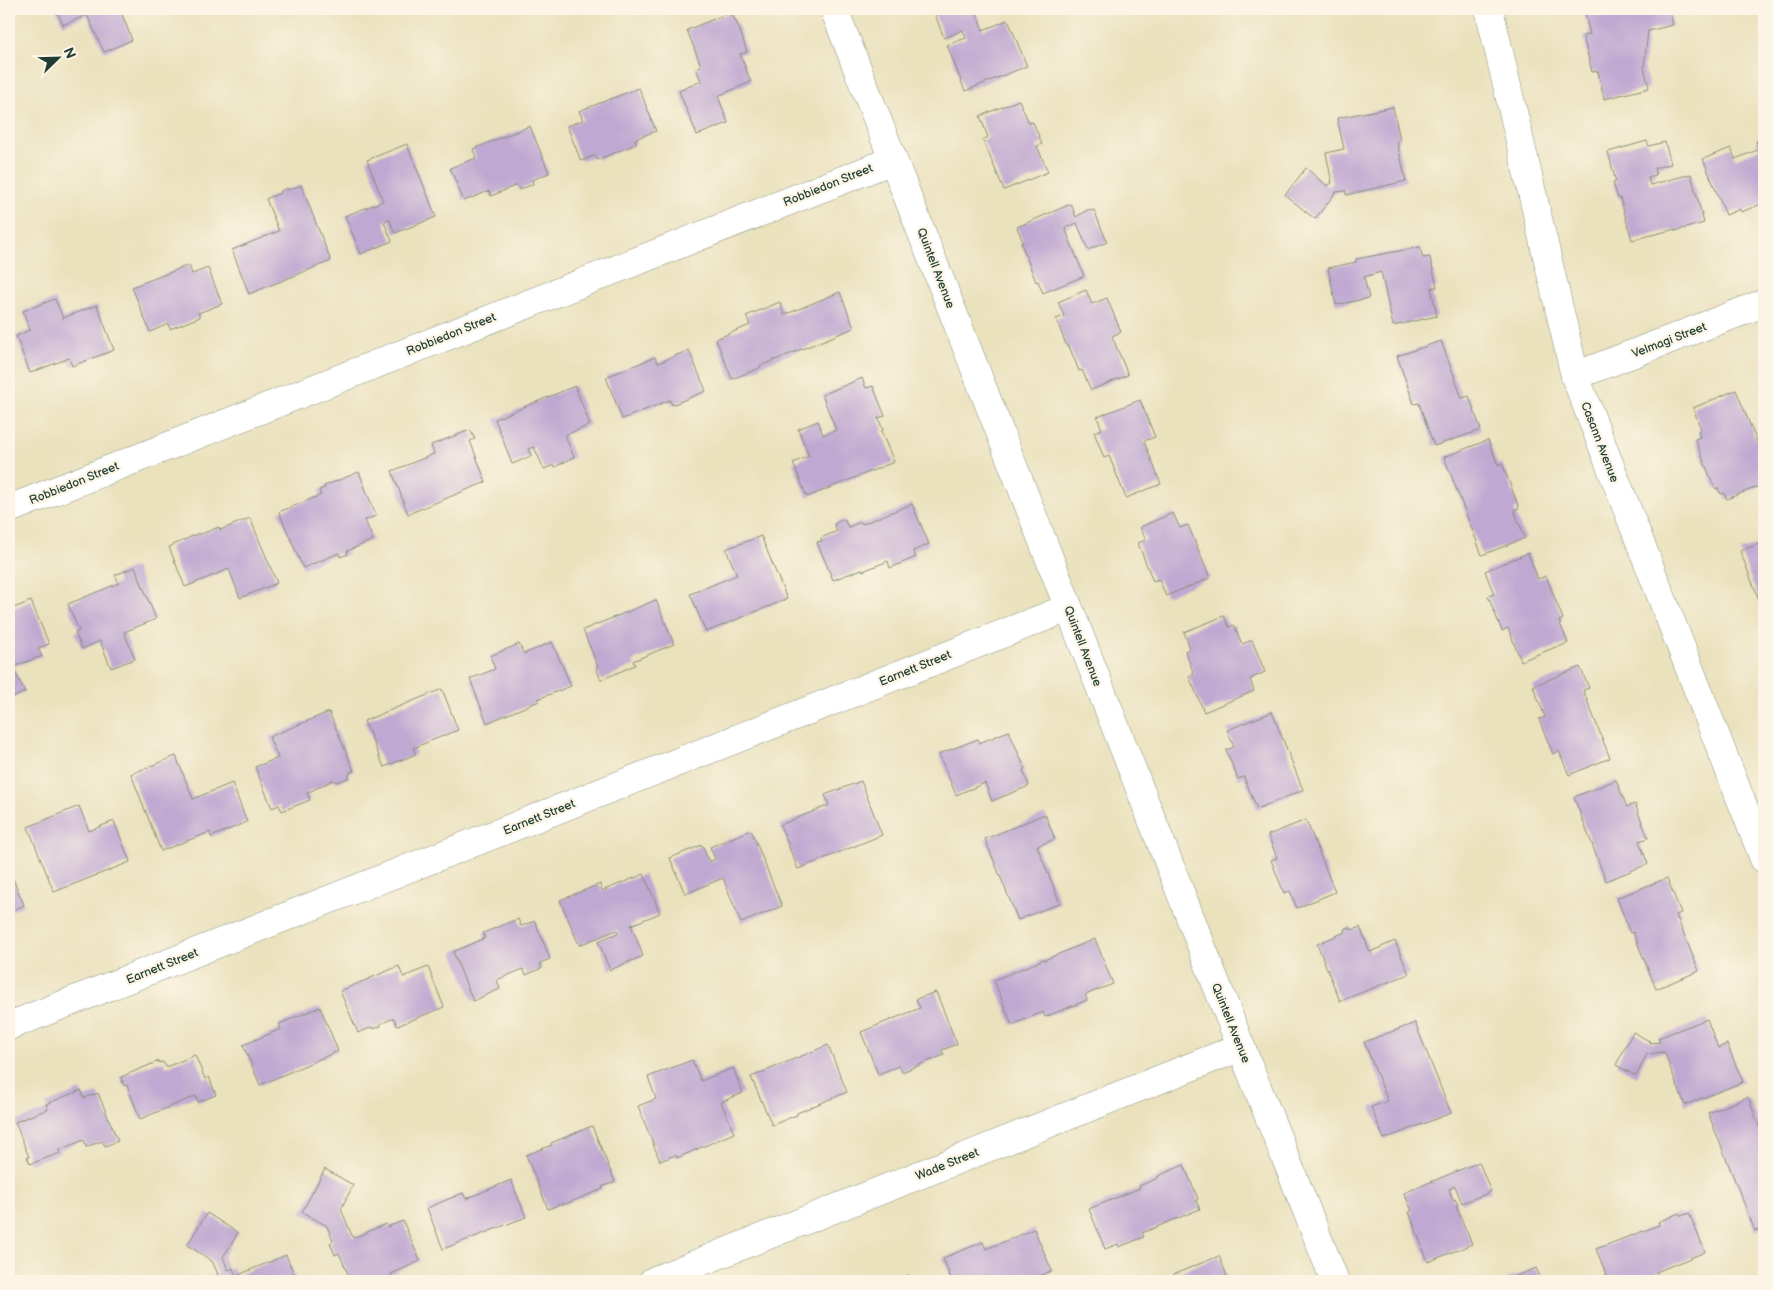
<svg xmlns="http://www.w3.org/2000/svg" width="1773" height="1290" viewBox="0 0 1773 1290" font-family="'Balsamiq Sans',sans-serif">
  <rect width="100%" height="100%" fill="#fcf5e5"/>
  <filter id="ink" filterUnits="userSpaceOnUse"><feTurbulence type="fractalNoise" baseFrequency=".02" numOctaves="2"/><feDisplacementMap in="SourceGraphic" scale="10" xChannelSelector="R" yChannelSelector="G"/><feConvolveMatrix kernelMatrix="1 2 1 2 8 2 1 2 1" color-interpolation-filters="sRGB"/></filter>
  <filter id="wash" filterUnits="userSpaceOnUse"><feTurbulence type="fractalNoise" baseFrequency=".0096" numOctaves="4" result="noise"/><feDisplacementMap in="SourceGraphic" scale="20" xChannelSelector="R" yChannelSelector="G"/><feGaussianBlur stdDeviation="1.12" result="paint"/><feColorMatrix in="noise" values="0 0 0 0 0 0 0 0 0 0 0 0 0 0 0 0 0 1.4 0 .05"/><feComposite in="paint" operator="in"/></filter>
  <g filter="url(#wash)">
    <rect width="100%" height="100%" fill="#eae1bd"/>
    <g id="blocks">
      <g fill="#bfa8d1">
        <polygon points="56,9 120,9 132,40 104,52 87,15 63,25"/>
        <polygon points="933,9 975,9 983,30 1008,20 1027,66 965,91 947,45 966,38 963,30 944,38"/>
        <polygon points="1591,9 1669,9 1673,25 1648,31 1644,67 1649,88 1604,99 1598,71 1592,72 1583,36 1590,34 1584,10"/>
        <polygon points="731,12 739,28 747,52 740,54 751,82 718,96 728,123 697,135 679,91 701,81 696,68 701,66 687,30"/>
        <polygon points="639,88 656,131 635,139 636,144 597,160 596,155 581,161 567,126 583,120 579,111"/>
        <polygon points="1019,100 1029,123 1033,122 1042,144 1037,146 1048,172 1004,190 983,140 988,137 980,116"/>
        <polygon points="1393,107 1400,140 1397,141 1406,181 1346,195 1346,191 1336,192 1315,219 1285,195 1306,168 1327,186 1332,183 1326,153 1344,149 1337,118"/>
        <polygon points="530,126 549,173 532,180 533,184 519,190 517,185 491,196 489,191 464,201 450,168 476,158 473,149"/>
        <polygon points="1764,138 1764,203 1741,212 1740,209 1726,215 1703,159 1731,148 1735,159 1760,149 1756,141"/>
        <polygon points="1647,141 1649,146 1665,142 1671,164 1654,168 1656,175 1648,177 1650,185 1691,174 1704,223 1675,231 1675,229 1632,240 1620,198 1618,198 1613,183 1616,182 1608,152"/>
        <polygon points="407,144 436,217 395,233 389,219 384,222 392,241 361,254 345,216 383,201 367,160"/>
        <polygon points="301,185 331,261 249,294 232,250 279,231 266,199 280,193 279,192 287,188 288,190"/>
        <polygon points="1071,204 1076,217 1089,209 1090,211 1094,210 1107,242 1088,250 1077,223 1065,228 1084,276 1043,293 1038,281 1036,282 1021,243 1023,242 1017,227"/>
        <polygon points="1420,247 1423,258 1430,257 1437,287 1431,288 1437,316 1393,326 1381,272 1364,277 1369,298 1336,305 1328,268 1356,262 1356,259"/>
        <polygon points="189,265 192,274 208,268 222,304 198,313 200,317 170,329 168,324 150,332 132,287"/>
        <polygon points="1086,290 1092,304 1107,298 1121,332 1112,336 1128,375 1091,390 1082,370 1079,371 1069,346 1067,347 1056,319 1064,316 1058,302"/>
        <polygon points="840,292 854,328 760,366 760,368 732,379 716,339 750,325 746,316 780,302 784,315"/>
        <polygon points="55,299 63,318 97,305 114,350 72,366 69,358 30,373 16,336 30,330 23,311"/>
        <polygon points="1441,341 1462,398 1469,396 1481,430 1434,446 1419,403 1414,404 1397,356"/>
        <polygon points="689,350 706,391 672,405 670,400 622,419 606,377 655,357 658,363"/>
        <polygon points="862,378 866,388 873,386 885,416 878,418 883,430 881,431 894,462 807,497 793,463 809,456 798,429 818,421 823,435 836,430 822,395"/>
        <polygon points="575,386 590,425 565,435 574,457 555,467 554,465 544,469 534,447 528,449 531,456 512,464 495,419"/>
        <polygon points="1736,390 1764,459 1764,484 1727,499 1724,493 1721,494 1718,488 1715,489 1695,439 1700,437 1698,431 1701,429 1693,408"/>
        <polygon points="1140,400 1155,437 1144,441 1161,484 1126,498 1109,456 1104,458 1094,432 1102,429 1097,417"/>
        <polygon points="470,430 475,439 470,441 486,482 408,514 392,471 434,454 431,445"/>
        <polygon points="1488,440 1498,465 1502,463 1519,508 1514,510 1525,538 1482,555 1444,457"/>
        <polygon points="359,472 376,516 365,520 373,540 347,551 348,554 340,557 339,553 303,568 279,512 321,495 319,490 325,488 324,486"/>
        <polygon points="912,504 929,544 913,551 916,557 890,568 888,561 863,571 862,569 833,580 817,542 822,541 821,538 837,531 834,524 844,519 848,527 861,522 862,524"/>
        <polygon points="1173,513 1180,528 1188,525 1210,578 1166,596 1159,579 1153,581 1138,543 1146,540 1140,527"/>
        <polygon points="250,518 277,583 240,598 229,569 185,587 169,547 199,533 199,535 219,527 220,530"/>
        <polygon points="761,536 787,599 706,632 690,594 737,575 726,549"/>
        <polygon points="1764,542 1764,612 1740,551"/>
        <polygon points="1528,553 1538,579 1546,576 1563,619 1559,621 1568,643 1558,647 1558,646 1521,661 1508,628 1502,631 1488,596 1494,594 1485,571"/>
        <polygon points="135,567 156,619 124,632 135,659 111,668 100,641 82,649 75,633 79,631 68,604 119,583 115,575"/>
        <polygon points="656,600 674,644 633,661 635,665 601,680 596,668 598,667 583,630"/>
        <polygon points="31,601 49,644 38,648 42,656 13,667 25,692 9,699 9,610"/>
        <polygon points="1224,616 1229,627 1234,625 1242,644 1252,640 1265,672 1250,679 1254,691 1204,712 1189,676 1194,674 1185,651 1190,648 1184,632"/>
        <polygon points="552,642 571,686 538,699 539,701 487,723 470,679 495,669 490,656 519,644 524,654"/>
        <polygon points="1580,667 1589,688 1583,690 1610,758 1569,775 1559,751 1553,754 1543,730 1539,719 1545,717 1533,686"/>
        <polygon points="442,689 458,730 413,748 416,754 384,767 364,721"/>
        <polygon points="329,712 354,771 350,772 348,778 337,782 333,780 307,793 310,800 282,811 279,805 272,808 255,767 278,758 269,737"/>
        <polygon points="1272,712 1303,790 1257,809 1244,777 1238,779 1226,750 1234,747 1227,730"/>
        <polygon points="1009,731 1025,769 1023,770 1029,786 992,801 985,783 956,795 939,754 978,739 979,743"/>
        <polygon points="176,756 193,799 232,783 247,822 211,837 210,832 161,851 131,774"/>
        <polygon points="1616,780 1627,807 1635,804 1648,838 1639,841 1648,864 1606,881 1574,797"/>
        <polygon points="861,781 882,835 798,869 780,825 829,805 825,795"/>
        <polygon points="79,806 89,831 114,821 130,862 54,892 28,827"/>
        <polygon points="1045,814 1055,839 1037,846 1060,903 1018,920 985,839"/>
        <polygon points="1306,820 1335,892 1297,908 1290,891 1284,893 1271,860 1277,858 1268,835"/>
        <polygon points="751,830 782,906 741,923 723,878 685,894 670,858 702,845 709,862 715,859 710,847"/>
        <polygon points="9,863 13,874 11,874 24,905 9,912"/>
        <polygon points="644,874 660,913 631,925 643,956 610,970 598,941 618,933 617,930 579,945 560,900 600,884 602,891"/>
        <polygon points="1667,878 1681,913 1676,915 1699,971 1656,989 1633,932 1630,933 1617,898"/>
        <polygon points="518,919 521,926 535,921 550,959 540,963 542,968 526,975 523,969 497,980 500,989 473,1001 453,952 485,938 483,933"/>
        <polygon points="1350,927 1352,930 1360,927 1370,952 1395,941 1409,974 1340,1001 1317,944 1345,932 1344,929"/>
        <polygon points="1095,939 1113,984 1085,995 1087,1000 1045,1017 1043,1012 1012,1025 994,980 1038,962 1038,961 1044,959 1044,960"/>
        <polygon points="399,966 403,977 428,967 444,1007 397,1026 394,1018 380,1024 381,1026 374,1029 373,1027 358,1033 340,991"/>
        <polygon points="936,992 957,1044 942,1050 944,1055 902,1072 899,1066 878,1074 861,1032 920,1008 916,999"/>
        <polygon points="320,1007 338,1051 260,1085 243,1045 281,1029 279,1024"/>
        <polygon points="1707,1019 1718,1048 1727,1044 1743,1082 1685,1105 1664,1052 1647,1054 1636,1076 1616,1065 1633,1032 1651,1042 1650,1043 1660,1042 1658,1038"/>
        <polygon points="1415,1023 1451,1113 1384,1139 1371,1107 1388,1101 1364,1042"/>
        <polygon points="828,1045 847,1092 797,1113 797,1115 772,1125 751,1077"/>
        <polygon points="195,1055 205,1079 209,1077 216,1095 198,1102 196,1096 140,1119 127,1085 124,1086 121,1077 159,1061 159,1063 163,1062 166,1067"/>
        <polygon points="692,1060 701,1081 733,1068 743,1093 721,1102 734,1133 677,1158 676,1155 660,1161 638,1106 656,1099 648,1077"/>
        <polygon points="81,1090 84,1098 98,1093 118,1141 105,1146 102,1141 86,1147 84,1140 59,1150 60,1153 30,1164 27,1157 29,1157 15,1122 48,1109 46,1104"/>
        <polygon points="1748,1097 1764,1139 1764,1228 1755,1231 1708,1113"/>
        <polygon points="592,1126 615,1182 602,1187 603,1189 563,1205 563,1203 548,1209 526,1155 552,1145 551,1143"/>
        <polygon points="1479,1162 1491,1192 1462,1203 1455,1186 1449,1189 1453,1200 1455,1199 1458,1205 1456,1206 1472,1244 1428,1262 1409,1212 1412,1211 1404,1193"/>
        <polygon points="1184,1165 1198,1199 1196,1200 1200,1209 1142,1233 1144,1237 1119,1247 1118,1244 1105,1249 1089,1209 1140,1188 1139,1186 1158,1178 1158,1176"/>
        <polygon points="325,1169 353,1185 341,1209 353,1238 386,1224 387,1227 403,1221 420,1261 391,1274 392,1276 380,1281 351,1281 339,1253 335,1255 330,1243 333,1241 327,1226 302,1212"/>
        <polygon points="511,1180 526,1217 443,1249 427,1208 463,1193 466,1199"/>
        <polygon points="207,1213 238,1233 223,1257 228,1270 233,1268 236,1276 286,1255 297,1281 217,1281 215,1276 218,1274 212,1261 187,1245"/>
        <polygon points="1679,1213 1681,1216 1689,1213 1705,1252 1656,1272 1660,1279 1654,1281 1609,1281 1596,1249 1659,1225 1658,1222"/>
        <polygon points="1034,1229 1052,1271 1027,1281 952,1281 943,1258 983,1242 986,1249"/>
        <polygon points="1219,1256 1229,1281 1175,1281 1172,1275"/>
        <polygon points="1536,1268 1542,1281 1503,1281"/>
        <polygon points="908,1275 911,1281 893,1281"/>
      </g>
    </g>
  </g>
  <g filter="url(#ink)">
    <use href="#blocks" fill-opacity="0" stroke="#848f78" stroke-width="1"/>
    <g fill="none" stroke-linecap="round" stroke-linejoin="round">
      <defs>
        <g id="minor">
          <polyline points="834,9 1241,1047 1335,1281"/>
          <polyline points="1489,9 1575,376 1764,859"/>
          <polyline points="1575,376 1764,303"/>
          <polyline points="9,509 893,160"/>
          <polyline points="9,1026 1068,608"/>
          <polyline points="653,1281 1241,1047"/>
        </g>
      </defs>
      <use href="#minor" stroke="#848f78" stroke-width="29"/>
      <use href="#minor" stroke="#fff" stroke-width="28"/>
    </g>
  </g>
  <g text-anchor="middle" stroke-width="4.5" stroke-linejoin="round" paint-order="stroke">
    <g font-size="12" fill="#1f3d34" stroke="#fcf5e5">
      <text transform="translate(828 185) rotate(-22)" y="4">Robbiedon Street</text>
      <text transform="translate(936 268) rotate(69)" y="4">Quintell Avenue</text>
      <text transform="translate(451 334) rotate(-22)" y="4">Robbiedon Street</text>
      <text transform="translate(1669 340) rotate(-21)" y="4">Velmagi Street</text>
      <text transform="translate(1600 442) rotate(69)" y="4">Casann Avenue</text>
      <text transform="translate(74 483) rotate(-22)" y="4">Robbiedon Street</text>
      <text transform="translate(1083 646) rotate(69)" y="4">Quintell Avenue</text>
      <text transform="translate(915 668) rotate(-22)" y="4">Earnett Street</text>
      <text transform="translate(539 817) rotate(-22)" y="4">Earnett Street</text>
      <text transform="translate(162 966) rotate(-22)" y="4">Earnett Street</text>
      <text transform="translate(1231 1023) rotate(68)" y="4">Quintell Avenue</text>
      <text transform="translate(947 1164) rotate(-22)" y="4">Wade Street</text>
    </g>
  </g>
  <rect width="1773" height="1290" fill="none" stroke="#fcf5e5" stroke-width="30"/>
  <g transform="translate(58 58) rotate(67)" stroke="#fcf5e5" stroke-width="4" paint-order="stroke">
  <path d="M0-4L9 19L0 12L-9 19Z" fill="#1f3d34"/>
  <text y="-8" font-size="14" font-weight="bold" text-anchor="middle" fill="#1f3d34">N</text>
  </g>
</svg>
